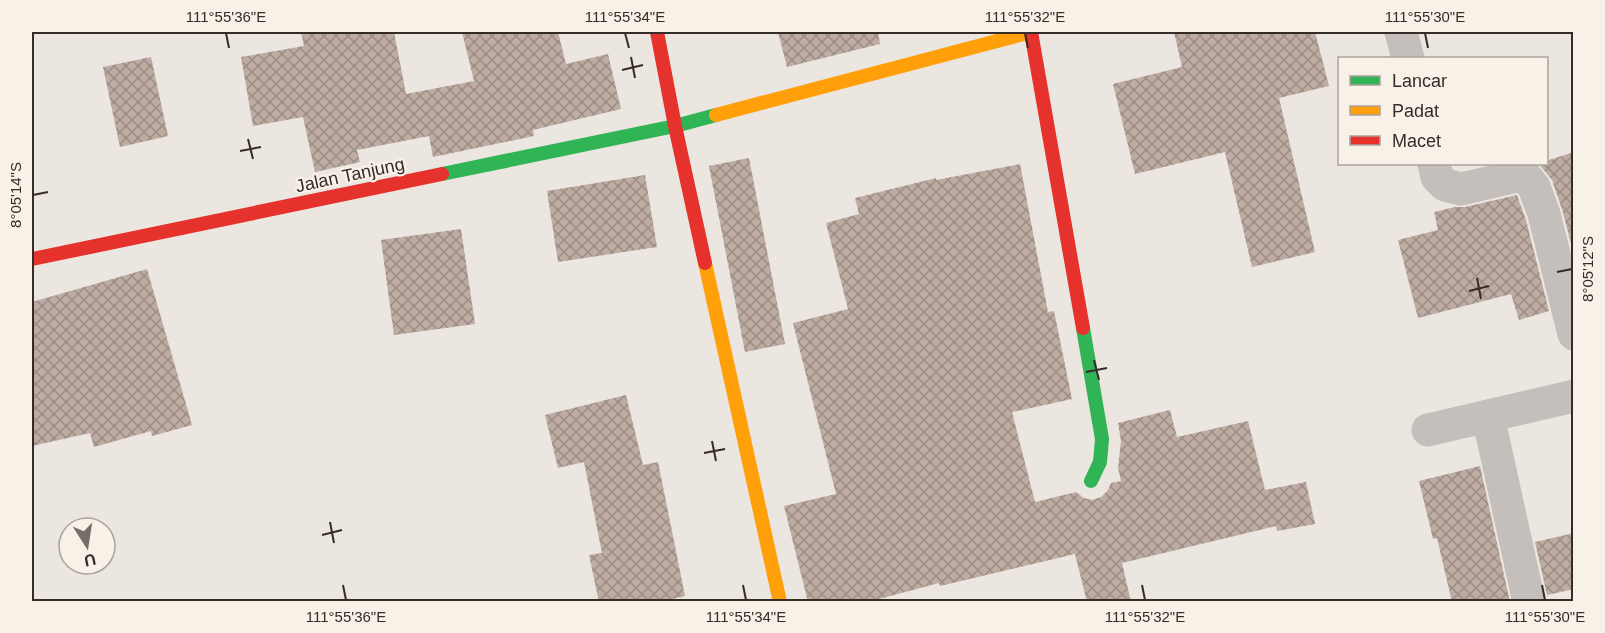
<svg xmlns="http://www.w3.org/2000/svg" width="1605" height="633" viewBox="0 0 1605 633" font-family="Arial,sans-serif">
  <defs>
    <pattern id="building-cross-hatch" width="8" height="8" patternUnits="userSpaceOnUse" patternTransform="scale(1.5)"><rect width="8" height="8" fill="#beaca3"/><path d="M0 0l8 8M0 8l8-8" fill="none" stroke="#9b8c85"/></pattern>
  </defs>
  <rect width="100%" height="100%" fill="#ece6e0"/>
  <g fill="url(#building-cross-hatch)">
    <polygon points="301,32 394,32 406,94 474,81 462,32 558,32 566,64 608,54 621,109 533,130 534,136 433,157 429,136 357,150 360,162 315,172 303,117 253,126 241,57 304,46"/>
    <polygon points="778,32 878,32 880,44 787,67"/>
    <polygon points="1174,32 1315,32 1329,86 1279,98 1315,252 1252,267 1225,152 1135,174 1113,84 1182,67"/>
    <polygon points="151,57 168,136 120,147 103,67"/>
    <polygon points="1574,152 1574,255 1562,209 1552,180 1539,164 1546,164 1546,161"/>
    <polygon points="749,158 785,344 745,352 709,166"/>
    <polygon points="1020,164 1048,312 1054,311 1072,399 1012,412 1035,502 1076,492 1084,498 1092,500 1101,497 1108,490 1111,483 1121,481 1118,468 1121,441 1118,423 1170,410 1177,437 1248,421 1265,490 1306,482 1315,524 1277,531 1276,526 1122,563 1131,602 1087,602 1075,554 940,586 939,583 868,602 808,602 784,506 836,494 793,323 848,309 826,223 859,214 855,198 936,178 936,180"/>
    <polygon points="645,175 657,247 558,262 547,191"/>
    <polygon points="1517,195 1526,220 1549,311 1519,320 1511,294 1418,318 1398,240 1438,230 1434,212 1455,207 1465,207"/>
    <polygon points="461,229 475,324 394,335 381,240"/>
    <polygon points="147,269 192,425 152,436 151,431 94,447 90,433 32,446 32,302"/>
    <polygon points="626,395 643,465 658,462 685,596 659,602 599,602 589,555 602,553 584,462 558,468 545,415"/>
    <polygon points="1480,466 1510,602 1452,602 1437,538 1433,539 1419,481"/>
    <polygon points="1574,533 1574,589 1547,595 1535,542"/>
  </g>
  <g fill="none" stroke-linecap="round" stroke-linejoin="round">
    <g stroke="#c4bfba" stroke-width="33">
      <polyline points="1401,32 1408,58"/>
      <polyline points="1434,164 1437,177 1445,185 1461,189 1517,176 1526,177 1534,187 1544,214 1574,334"/>
      <polyline points="1488,416 1529,602"/>
      <polyline points="1428,430 1574,396"/>
    </g>
    <g stroke="#30b455" stroke-width="14">
      <polyline points="442,174 675,126 716,115"/>
      <polyline points="1083,328 1102,439 1100,462 1091,481"/>
    </g>
    <g stroke="#ff9f0a" stroke-width="14">
      <polyline points="716,115 1031,32"/>
      <polyline points="705,263 780,602"/>
    </g>
    <g stroke="#e5322d" stroke-width="14">
      <polyline points="657,32 675,126 705,263"/>
      <polyline points="1031,32 1083,328"/>
      <polyline points="32,259 442,174"/>
    </g>
  </g>
  <path fill="none" stroke="#352c28" stroke-width="2" d="M226 33 229 48M625 33 629 48M1025 33 1028 48M1425 33 1428 48M631 57 635 78M622 70 643 65M248 139 253 159M240 151 261 147M33 195 48 192M1557 272 1572 269M1477 278 1481 299M1469 291 1489 286M1094 360 1099 380M1086 372 1107 368M712 441 716 461M704 453 725 449M330 522 334 543M322 535 342 530M343 585 346 600M743 585 746 600M1142 585 1145 600M1542 585 1545 600"/>
  <g text-anchor="middle" stroke-width="4.5" stroke-linejoin="round" paint-order="stroke">
    <g font-size="18" fill="#352c28" stroke="#f8f1e8">
      <text transform="translate(350 175) rotate(-12)" y="6">Jalan Tanjung</text>
    </g>
  </g>
  <rect width="1605" height="633" fill="none" stroke="#f8f1e8" stroke-width="66"/>
  <rect x="1338" y="57" width="210" height="108" fill="#f8f1e8" stroke="#aaa29b" stroke-width="1.5"/>
  <rect x="1350" y="76" width="30" height="9" fill="#30b455" stroke="#aaa29b" stroke-width="1.5"/>
  <text x="1392" y="87" font-size="18" fill="#352c28">Lancar</text>
  <rect x="1350" y="106" width="30" height="9" fill="#ff9f0a" stroke="#aaa29b" stroke-width="1.5"/>
  <text x="1392" y="117" font-size="18" fill="#352c28">Padat</text>
  <rect x="1350" y="136" width="30" height="9" fill="#e5322d" stroke="#aaa29b" stroke-width="1.5"/>
  <text x="1392" y="147" font-size="18" fill="#352c28">Macet</text>
  <g transform="translate(87 546) rotate(168)"><circle r="28" fill="#f8f1e8" stroke="#aaa29b" stroke-width="1.5"/>
  <path d="M0-4.5L10 22L0 15L-10 22Z" fill="#756d68"/>
  <text y="-9" font-size="16" font-weight="bold" text-anchor="middle" fill="#352c28">U</text>
  </g>
  <rect x="33" y="33" width="1539" height="567" fill="none" stroke="#352c28" stroke-width="2"/>
  <g font-size="15" text-anchor="middle" fill="#352c28">
    <text x="226" y="22">111°55'36"E</text>
    <text x="625" y="22">111°55'34"E</text>
    <text x="1025" y="22">111°55'32"E</text>
    <text x="1425" y="22">111°55'30"E</text>
    <text transform="translate(16 195) rotate(-90)" y="5">8°05'14"S</text>
    <text transform="translate(1588 269) rotate(-90)" y="5">8°05'12"S</text>
    <text x="346" y="622">111°55'36"E</text>
    <text x="746" y="622">111°55'34"E</text>
    <text x="1145" y="622">111°55'32"E</text>
    <text x="1545" y="622">111°55'30"E</text>
  </g>
</svg>
